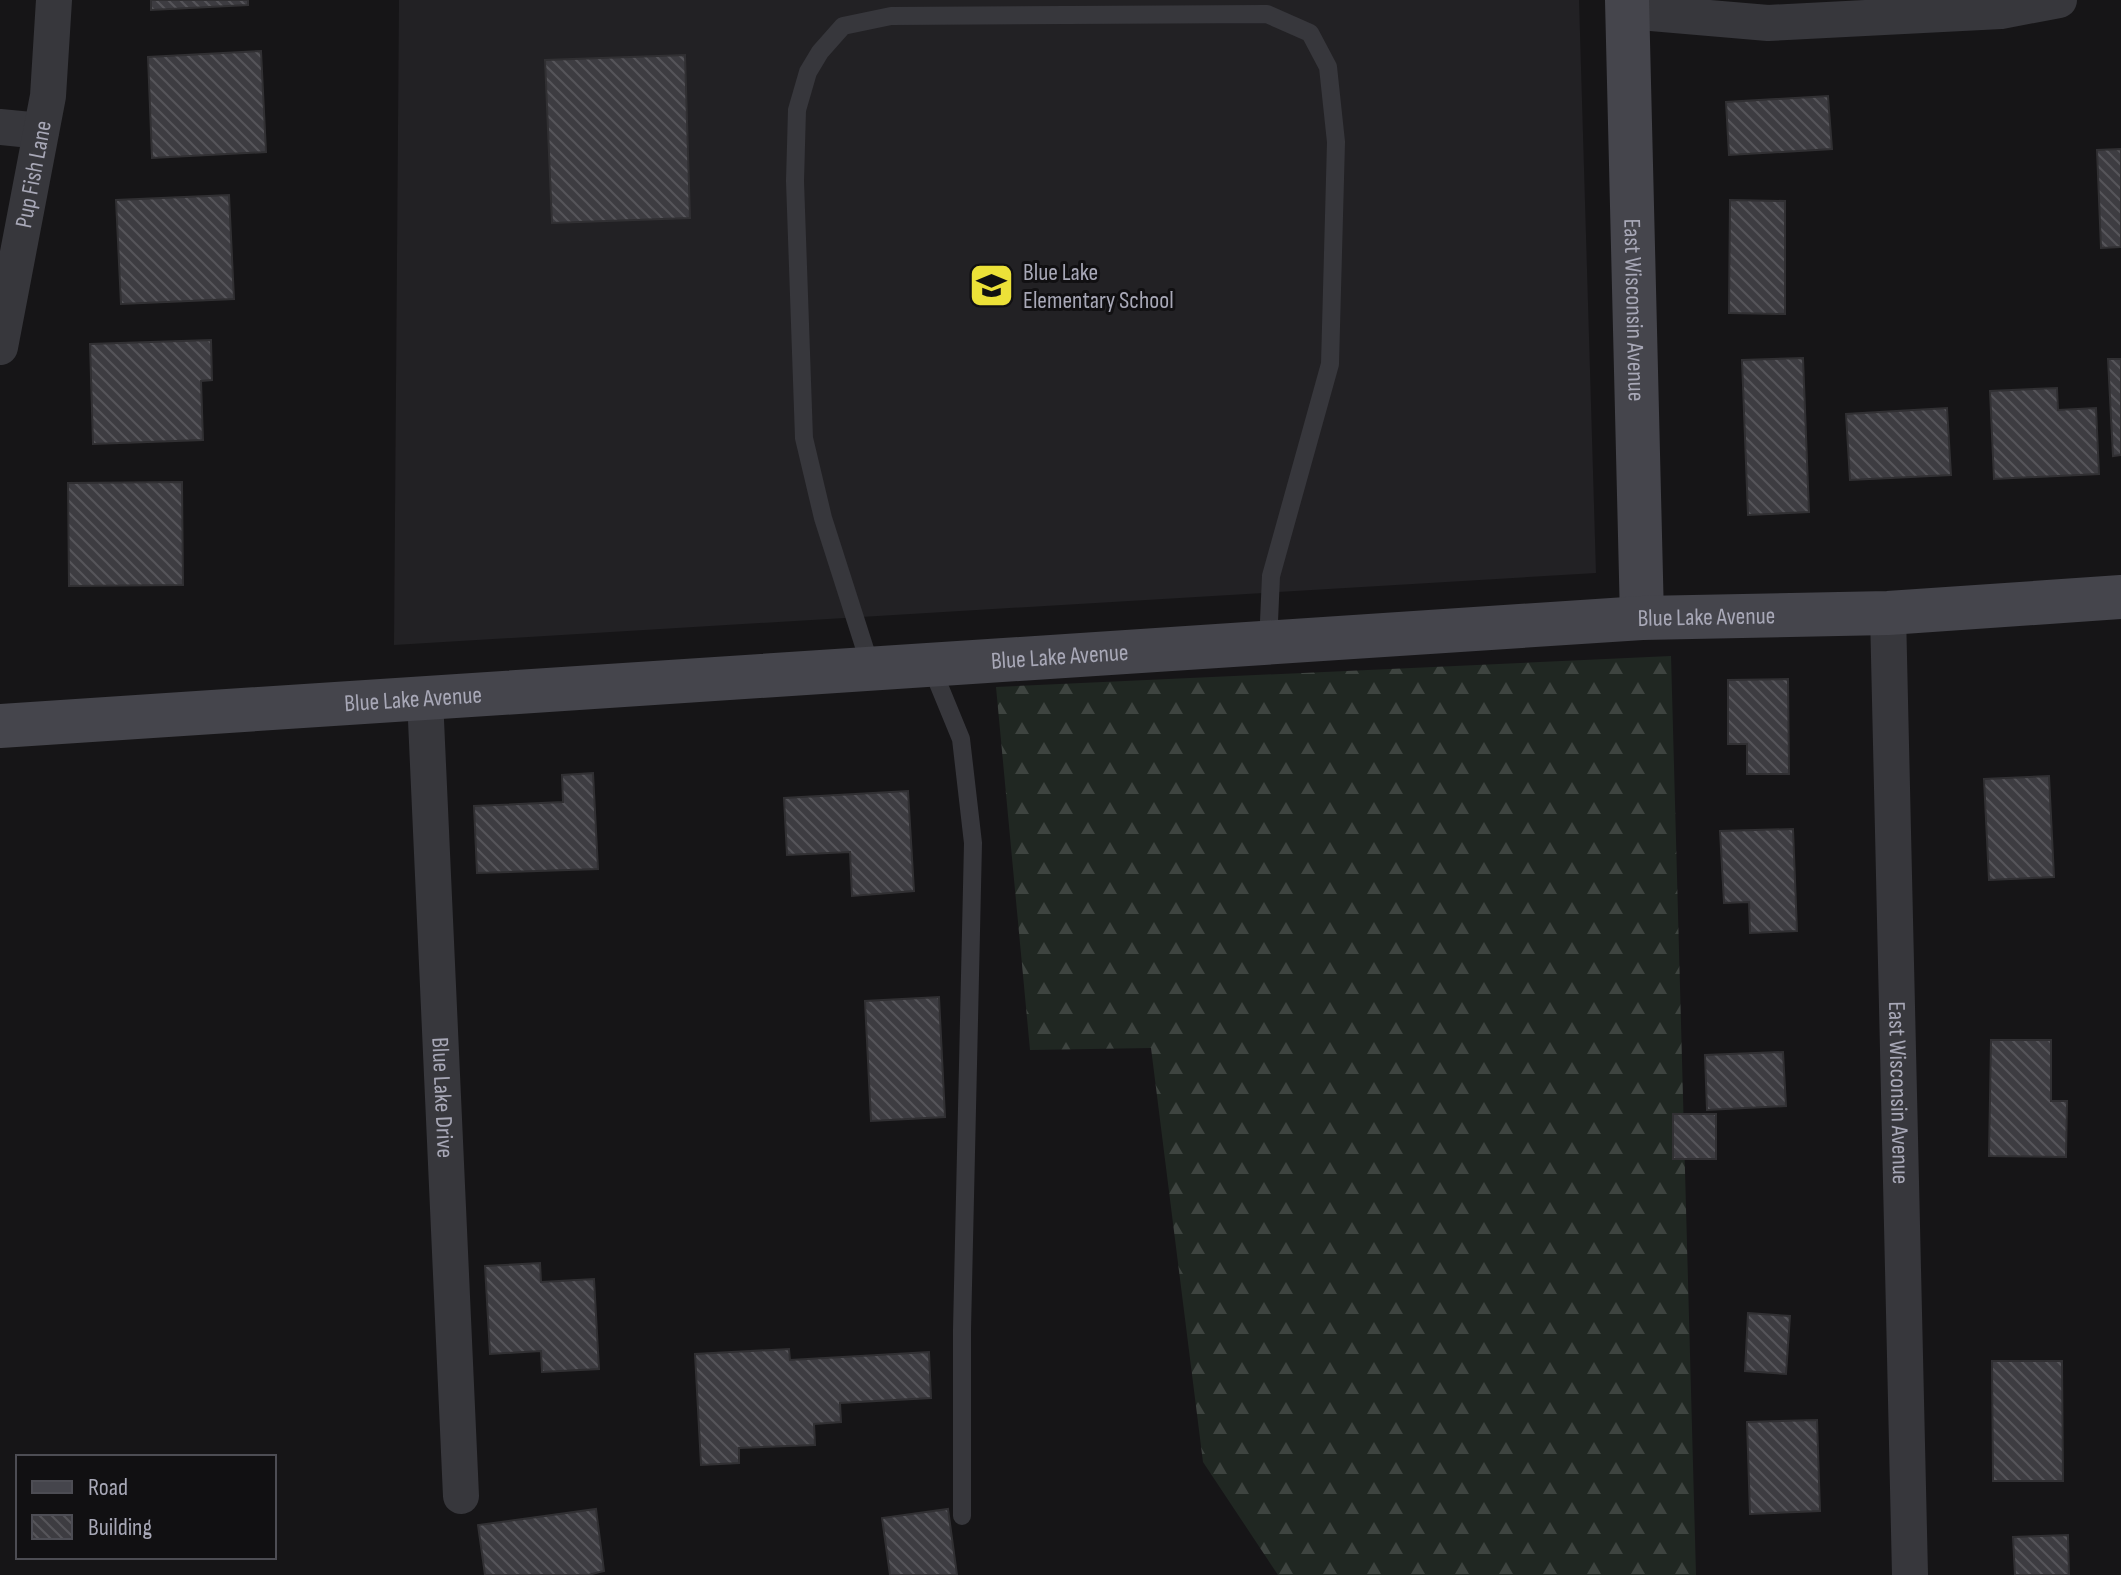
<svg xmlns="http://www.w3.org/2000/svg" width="2121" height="1575" viewBox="0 0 2121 1575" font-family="'Sofia Sans Condensed',sans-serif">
  <defs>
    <pattern id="forest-firs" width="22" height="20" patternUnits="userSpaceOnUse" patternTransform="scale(2)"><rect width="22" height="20" fill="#202722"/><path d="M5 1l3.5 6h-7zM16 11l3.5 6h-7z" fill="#3e4440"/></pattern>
    <pattern id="building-back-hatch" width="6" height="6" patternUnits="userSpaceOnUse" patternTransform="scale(2)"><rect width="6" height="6" fill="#3d3c41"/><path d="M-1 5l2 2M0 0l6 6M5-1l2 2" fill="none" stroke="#56555a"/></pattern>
  </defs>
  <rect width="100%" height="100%" fill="#161517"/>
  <polygon fill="#222124" points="399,0 1579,0 1596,573 394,645"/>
  <polygon fill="url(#forest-firs)" points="1671,656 1696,1575 1278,1575 1203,1462 1151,1048 1030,1050 996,687"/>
  <g fill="url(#building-back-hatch)" stroke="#313033" stroke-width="2">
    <polygon points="151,0 248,0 248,5 151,10"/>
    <polygon points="261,51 266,152 152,158 148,57"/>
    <polygon points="685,55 690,218 552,223 545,60"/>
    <polygon points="1828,96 1832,149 1729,155 1726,102"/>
    <polygon points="2121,149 2121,247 2101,248 2097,150"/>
    <polygon points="229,195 234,299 121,304 116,200"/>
    <polygon points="1730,200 1785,201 1785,314 1729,313"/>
    <polygon points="211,340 212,380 201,381 203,440 93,444 90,344"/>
    <polygon points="1803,358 1809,512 1748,515 1742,360"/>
    <polygon points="2108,359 2121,359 2121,455 2113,456"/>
    <polygon points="2057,388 2058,410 2096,408 2099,474 1994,479 1990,391"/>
    <polygon points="1947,408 1951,475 1850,480 1846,414"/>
    <polygon points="182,482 183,585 69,586 68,483"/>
    <polygon points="1788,679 1789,774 1747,774 1747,744 1728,744 1728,680"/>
    <polygon points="593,773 598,869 477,873 474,806 563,802 562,775"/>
    <polygon points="2049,776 2054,877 1989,880 1984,779"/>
    <polygon points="908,791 914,891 852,896 850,852 787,855 784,798"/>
    <polygon points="1793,829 1797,931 1750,933 1749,902 1724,903 1720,831"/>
    <polygon points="939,997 945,1117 871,1121 865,1001"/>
    <polygon points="1991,1040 2051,1040 2051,1101 2067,1101 2066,1157 1989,1156"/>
    <polygon points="1783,1052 1786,1106 1707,1110 1705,1055"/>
    <rect x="1673" y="1114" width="43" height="45"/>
    <polygon points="540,1263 541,1282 594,1279 599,1369 542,1372 541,1351 490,1354 485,1266"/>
    <polygon points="1748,1313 1790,1316 1786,1374 1745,1371"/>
    <polygon points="789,1349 790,1360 929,1352 931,1398 840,1403 841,1422 814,1424 815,1445 739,1448 739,1463 701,1465 695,1354"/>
    <polygon points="1992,1361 2062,1361 2063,1481 1993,1481"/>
    <polygon points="1817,1420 1820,1511 1750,1514 1747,1422"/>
    <polygon points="596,1509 604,1571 588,1575 485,1575 478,1525"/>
    <polygon points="948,1509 957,1575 890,1575 882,1518"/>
    <polygon points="2068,1535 2069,1575 2015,1575 2013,1537"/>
  </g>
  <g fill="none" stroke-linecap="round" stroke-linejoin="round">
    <g stroke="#37373c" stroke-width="18">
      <polyline points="931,666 961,739 973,843 962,1330 962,1516"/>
      <polyline points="871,668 823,518 804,438 795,181 797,110 808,72 820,52 843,26 891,16 1267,14 1310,33 1328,67 1336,142 1330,364 1271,576 1268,644"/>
    </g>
    <g stroke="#37373c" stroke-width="36">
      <polyline points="1628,11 1768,23 2001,11 2059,0"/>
      <polyline points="0,127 41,131"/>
      <path id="s1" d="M0 347 48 96 54 0"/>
      <path id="s2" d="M1888 613 1910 1575"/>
      <path id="s3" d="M425 698 461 1496"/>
    </g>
    <g stroke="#45454c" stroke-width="44">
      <path id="s4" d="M1627 0 1642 618"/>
      <path id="s5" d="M0 726 1642 618 1888 613 2121 597"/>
    </g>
  </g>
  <defs>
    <symbol id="school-square" viewBox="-11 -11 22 22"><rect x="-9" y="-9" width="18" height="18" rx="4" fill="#ece138" stroke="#111012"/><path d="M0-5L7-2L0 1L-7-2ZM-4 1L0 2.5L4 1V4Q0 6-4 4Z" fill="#111"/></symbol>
  </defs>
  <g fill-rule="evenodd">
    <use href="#school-square" x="966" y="260" width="51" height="51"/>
  </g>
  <g text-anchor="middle" stroke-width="6" stroke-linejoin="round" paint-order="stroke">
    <g font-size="24" fill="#a8a8b7" stroke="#111012">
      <text dy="8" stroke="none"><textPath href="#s1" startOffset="176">Pup Fish Lane</textPath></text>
      <text dy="8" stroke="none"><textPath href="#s4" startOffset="310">East Wisconsin Avenue</textPath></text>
      <text dy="8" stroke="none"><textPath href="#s5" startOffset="1710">Blue Lake Avenue</textPath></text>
      <text dy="8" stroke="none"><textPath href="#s5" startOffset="1062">Blue Lake Avenue</textPath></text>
      <text dy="8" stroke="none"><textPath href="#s5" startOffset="414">Blue Lake Avenue</textPath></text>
      <text dy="8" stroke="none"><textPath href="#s2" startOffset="480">East Wisconsin Avenue</textPath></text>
      <text dy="8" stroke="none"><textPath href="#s3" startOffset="400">Blue Lake Drive</textPath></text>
    </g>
    <g font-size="24" fill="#a8a8b7" stroke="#111012" text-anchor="start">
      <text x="1023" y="280">Blue Lake<tspan x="1023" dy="28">Elementary School</tspan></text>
    </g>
  </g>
  <rect x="16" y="1455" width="260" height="104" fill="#111012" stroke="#4d4d54" stroke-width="2"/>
  <rect x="32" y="1481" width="40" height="12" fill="#45454c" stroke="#4d4d54" stroke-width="2"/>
  <text x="88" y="1495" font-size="24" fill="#a8a8b7">Road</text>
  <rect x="32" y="1515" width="40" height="24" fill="url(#building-back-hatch)" stroke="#4d4d54" stroke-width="2"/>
  <text x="88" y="1535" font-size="24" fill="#a8a8b7">Building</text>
</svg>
